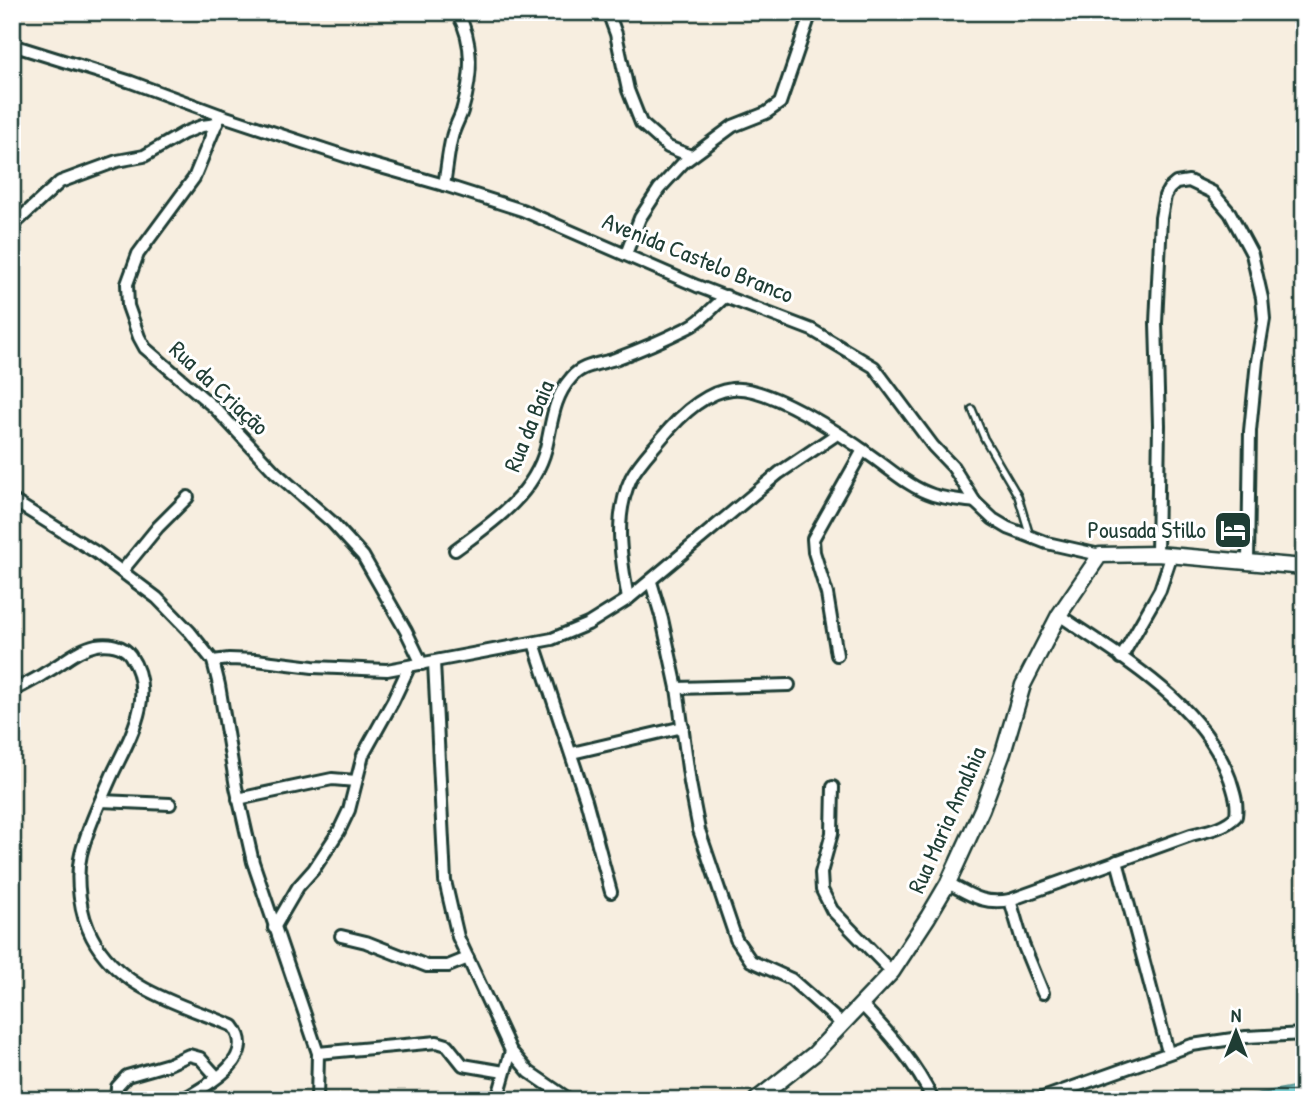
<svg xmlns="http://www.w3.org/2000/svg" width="1316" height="1112" viewBox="0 0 1316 1112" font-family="'Patrick Hand',sans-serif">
  <rect width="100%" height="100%" fill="#f7eee0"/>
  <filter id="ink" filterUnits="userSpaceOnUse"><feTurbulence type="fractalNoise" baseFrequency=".0143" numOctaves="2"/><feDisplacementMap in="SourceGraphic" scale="14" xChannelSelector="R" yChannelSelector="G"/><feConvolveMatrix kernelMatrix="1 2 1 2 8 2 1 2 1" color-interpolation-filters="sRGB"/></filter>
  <g filter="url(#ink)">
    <polygon fill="#84d6da" stroke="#5c9998" stroke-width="2" points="1304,1085 1304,1100 1223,1100"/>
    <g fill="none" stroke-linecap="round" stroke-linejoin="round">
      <defs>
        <polyline id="service" points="972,409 984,438 1018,496 1030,536"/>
        <g id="minor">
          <polyline points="608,12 616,34 628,90 641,123 668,147 691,156"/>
          <polyline points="12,45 131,82 220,115 363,162 444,185 522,210 697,286 812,330 874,367 933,446 953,467 975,502 993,519 1008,528 1047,543 1100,555"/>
          <polyline points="220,115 194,178 138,254 127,284 128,306 139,337 145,348 216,409 275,472 332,522 363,556 406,631 422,664"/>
          <path d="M444 185C447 169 448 152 452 137 454 128 459 120 462 111 472 78 475 44 457 12"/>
          <polyline points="12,226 60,182 117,161 144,156 184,133 202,126 217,124"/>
          <polyline points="626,254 640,218 659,189 683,163 733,126 766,113 780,103 811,12"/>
          <polyline points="12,500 97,553 157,598 190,632 213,661 219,685 236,787 253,862 318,1053 317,1100"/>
          <path d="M455 550C492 523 534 495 546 448 552 423 553 398 571 378 581 365 600 364 615 359 640 350 665 339 689 327 702 321 714 306 726 296"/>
          <polyline points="1157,554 1159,425 1156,323 1161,218 1165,196 1169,189 1176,183 1189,181 1212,192 1230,213 1252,254 1262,298 1264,319 1257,361 1250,431 1248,561"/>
          <polyline points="122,571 158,527 188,497"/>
          <polyline points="651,582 662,619 677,688 690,783 699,830 736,939 751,961 791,979 843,1025"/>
          <path d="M628 599C621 558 613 517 631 478 638 464 650 452 660 440 677 419 704 392 732 389 769 385 844 436 874 458 892 471 911 488 933 495 946 499 961 500 975 502"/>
          <polyline points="534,643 586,800 611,892"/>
          <polyline points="837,655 827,594 814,552 813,539 863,450"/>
          <polyline points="1121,658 1160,590 1172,554"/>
          <polyline points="213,661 229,659 256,660 313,667 387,670 552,639 588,624 628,599 779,473 837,434"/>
          <polyline points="434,662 445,881 458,937 511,1051 529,1072 570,1100"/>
          <polyline points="677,688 789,685"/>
          <path d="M12 691C23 685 35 680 45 673 62 664 77 649 96 645 108 643 123 645 130 655 157 695 130 737 112 775 101 800 88 826 81 854 75 879 80 915 92 937 120 991 182 1004 233 1026 259 1059 206 1086 182 1100"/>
          <polyline points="572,753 683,727"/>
          <polyline points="833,787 832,833 821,873 822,890 832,910 892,972"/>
          <polyline points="238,799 332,779 356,781"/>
          <polyline points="101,801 170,804"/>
          <polyline points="1117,861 1168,1052"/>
          <path d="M948 883C971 895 983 905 1010 900L1023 944 1043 993"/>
          <path d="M1010 900 1191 835C1206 831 1225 828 1236 816 1238 802 1234 792 1230 779 1202 702 1123 659 1059 615"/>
          <polyline points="274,928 298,887 314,869 339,831 349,810 363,755 393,701 409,667"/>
          <polyline points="341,936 366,942 427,966 448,966 468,958"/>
          <path d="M862 1005C889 1033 916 1064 933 1100"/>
          <polyline points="318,1053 437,1042 447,1045 463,1065 504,1072"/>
          <polyline points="116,1100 117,1087 127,1076 169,1064 189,1055 200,1058 217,1077"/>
          <polyline points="497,1100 511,1051"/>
          <polyline points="1037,1100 1192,1045 1246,1037 1304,1034"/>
        </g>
        <polyline id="tertiary" points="756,1100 814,1054 892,972 928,917 948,883 982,809 1003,753 1023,685 1059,615 1100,555 1157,554 1304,567"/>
      </defs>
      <use href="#service" stroke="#1f3d34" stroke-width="10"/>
      <use href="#minor" stroke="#1f3d34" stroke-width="16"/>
      <use href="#tertiary" stroke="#1f3d34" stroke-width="19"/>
      <use href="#service" stroke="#fff" stroke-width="5"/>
      <use href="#minor" stroke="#fff" stroke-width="10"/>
      <use href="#tertiary" stroke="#fff" stroke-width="14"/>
    </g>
  </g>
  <defs>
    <symbol id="hotel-square" viewBox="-11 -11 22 22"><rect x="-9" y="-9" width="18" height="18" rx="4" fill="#1f3d34" stroke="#fff"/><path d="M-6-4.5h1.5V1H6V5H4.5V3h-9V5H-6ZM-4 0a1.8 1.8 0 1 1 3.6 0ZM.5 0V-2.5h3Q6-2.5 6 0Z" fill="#fff"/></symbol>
  </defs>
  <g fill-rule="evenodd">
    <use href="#hotel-square" x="1211" y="508" width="44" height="44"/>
  </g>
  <g text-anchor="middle" stroke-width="6" stroke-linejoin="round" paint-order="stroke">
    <g font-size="24" fill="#1f3d34" stroke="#fff">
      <text transform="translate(698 258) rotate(22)" y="8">Avenida Castelo Branco</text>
      <text transform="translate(219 388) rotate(43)" y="8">Rua da Criação</text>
      <text transform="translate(529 426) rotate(-68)" y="8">Rua da Baia</text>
      <text transform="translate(947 820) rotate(-66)" y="8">Rua Maria Amalhia</text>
    </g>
    <g font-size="24" fill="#1f3d34" stroke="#fff" text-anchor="end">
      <text x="1206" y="538">Pousada Stillo</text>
    </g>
  </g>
  <rect width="1316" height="1112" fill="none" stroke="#fff" stroke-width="42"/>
  <rect x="21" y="21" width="1274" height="1070" fill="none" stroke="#1f3d34" stroke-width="2.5" filter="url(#ink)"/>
  <g transform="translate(1236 1032)" stroke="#ffffff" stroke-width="5" paint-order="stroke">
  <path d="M0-5L12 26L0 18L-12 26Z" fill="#1f3d34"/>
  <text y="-10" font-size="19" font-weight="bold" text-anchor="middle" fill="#1f3d34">N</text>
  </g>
</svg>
